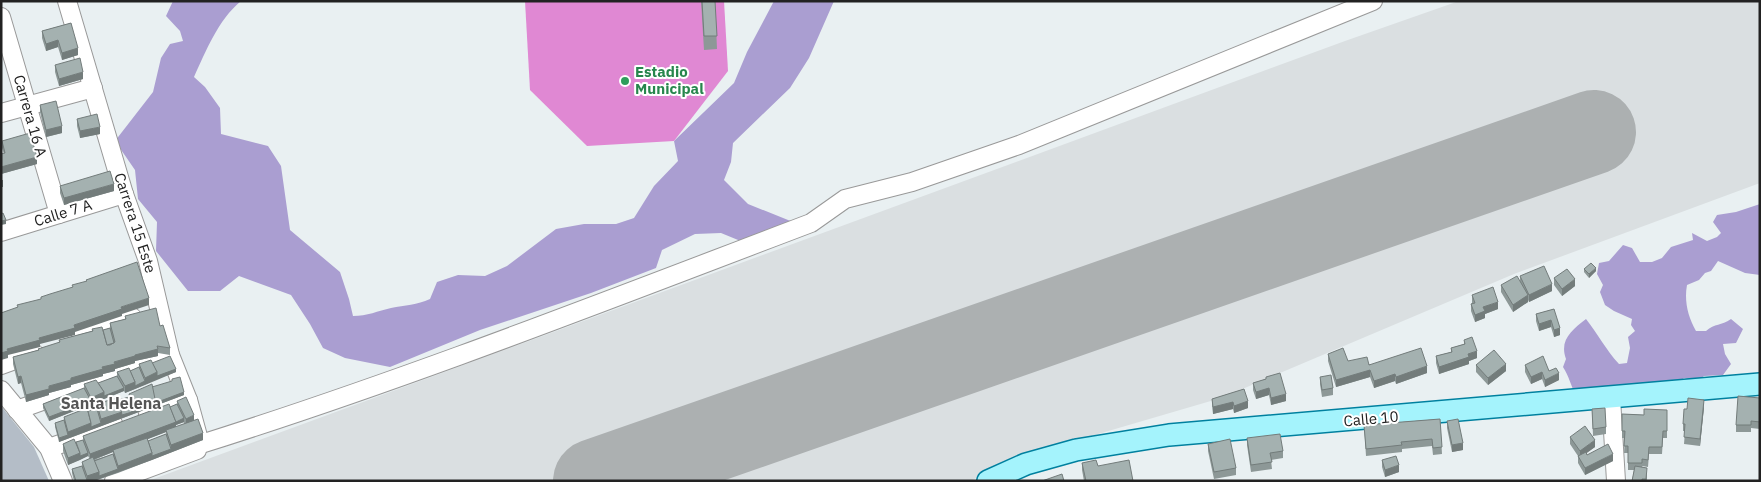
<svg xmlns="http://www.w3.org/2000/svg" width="1761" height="482" viewBox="0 0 1761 482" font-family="'IBM Plex Sans',sans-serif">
  <rect width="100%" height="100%" fill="#e9f0f2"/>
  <polygon fill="#dadfe1" points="1459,1 1758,1 1760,7 1760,183 1514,274 1221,398 1023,456 970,481 148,481 1345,41"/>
  <polygon fill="#b4bdc7" points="1,406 34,447 49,481 1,481"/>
  <g fill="#aa9ed1">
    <path d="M173 1H241C218 20 206 51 194 77L205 87 220 108 221 134 268 146 281 166 290 230 340 272 349 299 353 316C367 316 378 311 391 308 405 305 417 305 430 299L437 282 458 275 485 276 507 266 556 229 584 224H616L634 218 654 186 678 161 674 141 734 83 747 52 774 1H834L809 58 790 88 733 143 731 162 724 180 748 204 793 222 743 242 721 233 695 234 662 250 656 268 591 293 480 330 390 367 345 358 323 348 310 324 291 295 239 276 220 291H188L156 251 157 222 138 199 135 170 115 141 153 92 161 58 170 44 183 41 180 31 166 16Z"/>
    <path d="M1760 204V275L1745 273 1718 261 1711 271 1705 273 1699 280 1687 285C1684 301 1688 317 1696 331H1706C1715 323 1721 326 1731 319L1743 329 1736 343 1723 344 1725 354 1731 364 1723 375 1704 376 1697 381 1684 378 1679 382 1633 384 1576 396C1571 386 1569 376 1563 367L1566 359C1559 340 1572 330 1586 319 1598 334 1606 350 1619 364L1627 363 1630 348 1628 337 1635 331 1631 325 1632 319 1614 311 1605 305 1600 292 1603 285 1597 274 1599 263 1609 261 1623 245 1632 248 1640 262H1652L1662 258 1671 247 1693 240 1692 233 1707 241 1717 237 1721 233 1713 222 1717 215 1736 212Z"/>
  </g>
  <polygon fill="#e088d3" points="525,1 724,1 728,71 674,141 587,146 530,90"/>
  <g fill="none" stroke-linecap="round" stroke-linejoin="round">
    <polyline stroke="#acb0b1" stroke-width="84" points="595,481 1594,132"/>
    <defs>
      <g id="minor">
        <polyline points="67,1 124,194 148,261 170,355 188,400 199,440 197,450 114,481"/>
        <polyline points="1,17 59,214"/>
        <polyline points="1,113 93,88"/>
        <polyline points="1,232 124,194"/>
        <polyline points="81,336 132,317"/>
        <polyline points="1,365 34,353"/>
        <polyline points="1,390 49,448 63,481"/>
        <polyline points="1611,398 1616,481"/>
        <polyline points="17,410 170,355"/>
        <polyline points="148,414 188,400"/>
        <path d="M198 445C405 380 608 300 811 223L845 199 912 182 1019 145 1373 1"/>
        <polyline points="49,448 114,425"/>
      </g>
      <polyline id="major" points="988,481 1026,464 1076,450 1169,435 1760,384"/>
    </defs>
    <use href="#minor" stroke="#999" stroke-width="20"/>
    <use href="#major" stroke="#00809f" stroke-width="24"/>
    <use href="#minor" stroke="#fff" stroke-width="18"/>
    <use href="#major" stroke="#a4f3fc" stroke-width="21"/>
  </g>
  <g fill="#8d9897" fill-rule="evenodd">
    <polygon points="701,1 715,1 717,49 704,50"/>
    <polygon points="71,23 78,55 62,60 58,47 46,51 42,38 42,31"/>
    <polygon points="55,65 83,79 59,86 55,72"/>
    <polygon points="40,105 62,133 46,137 40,112"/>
    <polygon points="77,119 100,134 80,138 77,126"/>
    <polygon points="2,141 37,164 1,174 3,187 1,187 1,154 4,154 2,148"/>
    <polygon points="60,186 114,191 64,205 60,193"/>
    <polygon points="1584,269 1596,271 1589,278 1584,272"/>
    <polygon points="1520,276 1552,291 1529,302 1528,300 1528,302 1513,312 1501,292 1501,285 1520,282"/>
    <polygon points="1554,278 1575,286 1562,296 1554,285"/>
    <polygon points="1472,295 1498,309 1485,314 1485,318 1475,322 1471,311 1471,304 1472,303"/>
    <polygon points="1554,309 1560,335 1554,337 1551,327 1539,331 1536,321 1536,314"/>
    <polygon points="125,316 160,326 170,348 170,355 158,353 158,356 135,361 135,363 115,369 115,371 103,374 103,376 71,385 71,387 49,393 49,395 26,402 21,383 18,384 13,364 13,357 38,350 59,343 59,340 92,331 92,329 103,330 110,328 110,323 125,319"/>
    <polygon points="1464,340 1477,358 1469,361 1469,364 1439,374 1436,363 1436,356 1451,352 1451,348 1464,344"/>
    <polygon points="1328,354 1348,361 1427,373 1396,384 1395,381 1374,388 1370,377 1336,387 1328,361"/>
    <polygon points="152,363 176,372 157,379 135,389 125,393 124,391 49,421 43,408 43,404 84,388 84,384 98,383 117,376 117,372 130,371 139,367 139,364"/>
    <polygon points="1476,365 1506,371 1488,385 1476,372"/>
    <polygon points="1525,365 1549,371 1559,380 1545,387 1542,379 1531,384 1525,372"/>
    <polygon points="1266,377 1286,401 1271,405 1269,395 1256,399 1253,390 1253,383 1266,379"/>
    <polygon points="1320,377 1333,388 1333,395 1322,397 1320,384"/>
    <polygon points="152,387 184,395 91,430 59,442 55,427 55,423 64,420 64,417 97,409 97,404 129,397 129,394"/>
    <polygon points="1244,389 1248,408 1234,413 1233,409 1213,414 1212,406 1212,399"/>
    <polygon points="1760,398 1760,429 1751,428 1751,432 1736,432 1736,425"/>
    <path d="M177 401 194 420 203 440 118 473 94 481H74L72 473V469L82 466V462L90 459 88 456 68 465 63 451V444L76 442 83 440V436L170 407 177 404ZM184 422 185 424 176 427V425ZM166 432V434L148 441V439ZM113 452V454L94 460Z"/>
    <polygon points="1704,407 1700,446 1684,444 1685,431 1683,431 1683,424"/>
    <polygon points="1592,409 1606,427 1606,434 1593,436"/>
    <polygon points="1667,410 1667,438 1663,438 1662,454 1649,454 1648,467 1642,466 1647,475 1647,481 1632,481 1634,470 1628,470 1628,453 1624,453 1625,438 1622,438 1622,414 1644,415"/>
    <polygon points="1440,419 1442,454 1433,455 1432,446 1402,449 1402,452 1366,456 1364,425"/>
    <polygon points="1447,421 1463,450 1452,452 1447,428"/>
    <polygon points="1570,437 1595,447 1586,453 1587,455 1613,461 1585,475 1578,463 1578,456 1570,444"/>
    <polygon points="1247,438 1283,451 1283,458 1271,460 1272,469 1251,472 1247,445"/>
    <polygon points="1208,444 1236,468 1236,475 1214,479 1208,451"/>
    <polygon points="1382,460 1399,472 1385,477 1382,467"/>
    <polygon points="1082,463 1098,466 1133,481 1084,481 1082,470"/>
  </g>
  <g fill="#737c7b">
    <polygon points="58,40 58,47 46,51 46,44"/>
    <polygon points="78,48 78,55 62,60 62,53"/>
    <polygon points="83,72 83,79 59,86 59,79"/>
    <polygon points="62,126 62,133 46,137 46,130"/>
    <polygon points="100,127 100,134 80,138 80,131"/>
    <polygon points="37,157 37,164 1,174 1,167"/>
    <rect x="1" y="180" width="2" height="7"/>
    <polygon points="114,184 114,191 64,205 64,198"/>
    <polygon points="6,220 6,224 1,225 1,221"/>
    <polygon points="1596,268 1596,271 1589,278 1589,274"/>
    <polygon points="1575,279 1575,286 1562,296 1562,289"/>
    <polygon points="1552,284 1552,291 1529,302 1529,295"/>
    <polygon points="1528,295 1528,302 1513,312 1513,305"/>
    <polygon points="149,298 149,305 122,314 122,316 75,332 75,335 40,344 40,347 8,355 8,358 1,360 1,353 7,349 74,325 121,307"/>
    <polygon points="1498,302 1498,309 1485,314 1485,318 1475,322 1475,315 1483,307"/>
    <polygon points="1551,320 1551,327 1539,331 1539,324"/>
    <polygon points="1560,328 1560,335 1554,337 1554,330"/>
    <polygon points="158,349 158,356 135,361 135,363 115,369 115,371 103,374 103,376 71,385 71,387 49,393 49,395 26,402 26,395 135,355"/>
    <polygon points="1477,351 1477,358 1469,361 1469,364 1439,374 1439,367 1468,354"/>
    <polygon points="1506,364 1506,371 1488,385 1488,378"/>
    <polygon points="1427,366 1427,373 1396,384 1396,377"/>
    <polygon points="176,369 176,372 145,385 145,378 157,372"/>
    <polygon points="1370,370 1370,377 1336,387 1336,380"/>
    <polygon points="1542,372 1542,379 1531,384 1531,377"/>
    <polygon points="1559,373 1559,380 1545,387 1545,380"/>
    <polygon points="1395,374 1395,381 1374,388 1374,381"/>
    <polygon points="21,376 21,383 18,384 18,377"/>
    <polygon points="145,381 145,385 125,393 125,386 135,382"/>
    <polygon points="124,388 124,391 49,421 49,417 91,401 91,398 104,392"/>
    <polygon points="1269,388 1269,395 1256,399 1256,392"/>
    <polygon points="184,392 184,395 91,430 59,442 59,438 68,435 68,432 91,423 101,423 101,419 122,412 132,412 132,408 155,399"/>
    <polygon points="1286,394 1286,401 1271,405 1271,398"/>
    <polygon points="1704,400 1704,407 1700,446 1700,439"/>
    <polygon points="1248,401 1248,408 1234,413 1234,406"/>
    <polygon points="1233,402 1233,409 1213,414 1213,407"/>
    <polygon points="194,415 194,422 186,426 186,419"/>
    <polygon points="184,418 184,422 176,425 176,429 166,430 166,432 114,452 113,450 113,452 90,461 90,454"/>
    <polygon points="203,433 203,440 152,460 152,456 171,449 171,445"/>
    <polygon points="1595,440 1595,447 1580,458 1580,451"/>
    <polygon points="1463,443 1463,450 1452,452 1452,445"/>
    <polygon points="80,453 80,460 68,465 68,458"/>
    <polygon points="88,453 88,456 80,460 80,456"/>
    <polygon points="152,453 152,460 94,481 83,481 87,480 87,476 99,472 118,469 118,466"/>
    <polygon points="1613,454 1613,461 1585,475 1585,468"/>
    <polygon points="1399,465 1399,472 1385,477 1385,470"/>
  </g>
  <g fill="#a4b1b0" stroke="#737c7b">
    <polygon points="702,1 715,1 717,36 704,36"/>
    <polygon points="71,23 78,48 62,53 58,40 46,44 42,31"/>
    <polygon points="80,58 83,72 59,79 55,65"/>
    <polygon points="56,101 62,126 46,130 40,105"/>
    <polygon points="97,114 100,127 80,131 77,119"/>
    <polygon points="30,133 37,157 1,167 1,154 5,153 2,141"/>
    <polygon points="110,171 114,184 64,198 60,186"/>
    <polygon points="3,213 6,220 1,221 1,214"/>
    <polygon points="137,262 149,298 121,307 122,309 74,325 75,328 39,338 40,340 7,349 8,351 1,353 1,313 18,307 17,305 41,299 41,297 50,294 73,287 72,285 87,281 86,280"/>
    <polygon points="1591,263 1596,268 1589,274 1584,269"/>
    <polygon points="1544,266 1552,284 1529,295 1520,276"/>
    <polygon points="1567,269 1575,279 1562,289 1554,278"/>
    <polygon points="1517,276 1528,295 1513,305 1501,285"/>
    <polygon points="1493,287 1498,302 1483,307 1485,311 1475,315 1471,304 1475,303 1472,295"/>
    <polygon points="156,308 160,326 163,325 170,348 157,346 158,349 135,355 135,356 114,362 115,364 102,367 103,369 71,378 71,380 49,386 49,389 26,395 21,376 18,377 13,357 39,350 38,349 60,342 59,340 93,331 92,329 102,327 107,345 110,345 115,342 110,323 126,319 125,316"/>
    <polygon points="1554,309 1560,328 1554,330 1551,320 1539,324 1536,314"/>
    <polygon points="110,328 114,343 107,345 103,330"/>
    <polygon points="1472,337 1477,351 1468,354 1469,357 1439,367 1436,356 1452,352 1451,348 1465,344 1464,340"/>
    <polygon points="1343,348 1348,361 1367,357 1369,365 1421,348 1427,366 1396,377 1395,374 1374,381 1370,370 1336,380 1328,354"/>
    <polygon points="1494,350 1506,364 1488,378 1476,365"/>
    <polygon points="170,356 176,369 157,376 157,372 152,363"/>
    <polygon points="1543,356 1549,371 1556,368 1559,373 1545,380 1542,372 1531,377 1525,365"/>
    <polygon points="151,360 157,372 145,378 139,364"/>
    <polygon points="139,367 145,381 135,386 135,382 130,371"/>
    <polygon points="129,368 135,382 125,386 117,372"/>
    <polygon points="1280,373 1286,394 1271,398 1269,388 1256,392 1253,383 1266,379 1266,377"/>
    <polygon points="1331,375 1333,388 1322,390 1320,377"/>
    <polygon points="117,376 124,388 104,396 104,392 98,383"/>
    <polygon points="180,377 184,392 155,403 152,387 172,381 172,379"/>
    <polygon points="96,380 104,392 91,398 84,384"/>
    <polygon points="152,384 155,399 132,408 129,394"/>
    <polygon points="84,388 91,401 49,417 43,404"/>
    <polygon points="1244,389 1248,401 1234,406 1233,402 1213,407 1212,399"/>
    <polygon points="1738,396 1760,398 1760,422 1751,421 1751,425 1736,425"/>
    <polygon points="119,397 122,412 101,419 97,404"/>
    <polygon points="129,397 132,412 122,415 119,400"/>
    <polygon points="186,397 194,415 186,419 177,401"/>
    <polygon points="1688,398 1704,400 1700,439 1684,437 1685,424 1683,424 1684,409 1687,409"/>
    <polygon points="169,404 176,422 90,454 83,436"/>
    <polygon points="177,404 184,418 176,422 170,407"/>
    <polygon points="87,408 91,423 68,432 64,417"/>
    <polygon points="1605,408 1606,427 1593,429 1592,409"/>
    <polygon points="97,409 101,423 91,427 91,423 88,411"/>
    <polygon points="1644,409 1667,410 1667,431 1663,431 1662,447 1649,447 1648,460 1642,459 1642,463 1628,463 1628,446 1624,446 1625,431 1622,431 1622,414 1644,415"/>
    <polygon points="198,419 203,433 171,445 166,430"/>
    <polygon points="1440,419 1442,447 1433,448 1432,439 1401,442 1402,445 1366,449 1364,425"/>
    <polygon points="1458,419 1463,443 1452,445 1447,421"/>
    <polygon points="64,420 68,435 59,438 55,423"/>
    <polygon points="1585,426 1595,440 1580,451 1570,437"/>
    <polygon points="166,434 171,449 152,456 152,453 148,441"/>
    <polygon points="1280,434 1283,451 1270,453 1272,462 1251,465 1247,438"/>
    <polygon points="147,438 152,453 118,466 113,450"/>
    <polygon points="74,439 80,453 68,458 63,444"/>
    <polygon points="1230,439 1236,468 1214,472 1208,444"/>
    <polygon points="83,440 88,453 80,456 80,453 76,442"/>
    <polygon points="1608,444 1613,454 1585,468 1578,456 1586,452 1587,455"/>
    <polygon points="113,454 118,469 99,476 99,472 94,461"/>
    <polygon points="1396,456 1399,465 1385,470 1382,460"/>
    <polygon points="93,457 99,472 87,476 82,462"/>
    <polygon points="1096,460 1098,466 1129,460 1133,481 1086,481 1082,463"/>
    <polygon points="82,466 87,480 83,481 76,481 72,469"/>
    <polygon points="1635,466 1647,468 1646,479 1642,479 1642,481 1632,481"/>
    <polygon points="1062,474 1064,481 1042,481"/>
  </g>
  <circle fill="#2e9e5b" stroke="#fff" stroke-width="2" cx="625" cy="81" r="5"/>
  <g text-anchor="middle" stroke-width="4" stroke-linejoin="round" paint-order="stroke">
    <g font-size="15" font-weight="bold" fill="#27864d" stroke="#fff" text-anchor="start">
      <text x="635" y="77">Estadio<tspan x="635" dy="17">Municipal</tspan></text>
    </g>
    <g font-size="15" fill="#222" stroke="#fff">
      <text transform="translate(30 116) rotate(74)" y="5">Carrera 16 A</text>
      <text transform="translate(63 213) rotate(-17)" y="5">Calle 7 A</text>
      <text transform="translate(135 223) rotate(72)" y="5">Carrera 15 Este</text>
      <text transform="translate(1371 419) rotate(-5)" y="5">Calle 10</text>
    </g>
    <g font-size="16" font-weight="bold" fill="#555" stroke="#fff">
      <text x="111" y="409">Santa Helena</text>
    </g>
  </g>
  <rect width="1761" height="482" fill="none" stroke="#222222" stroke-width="5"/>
</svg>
